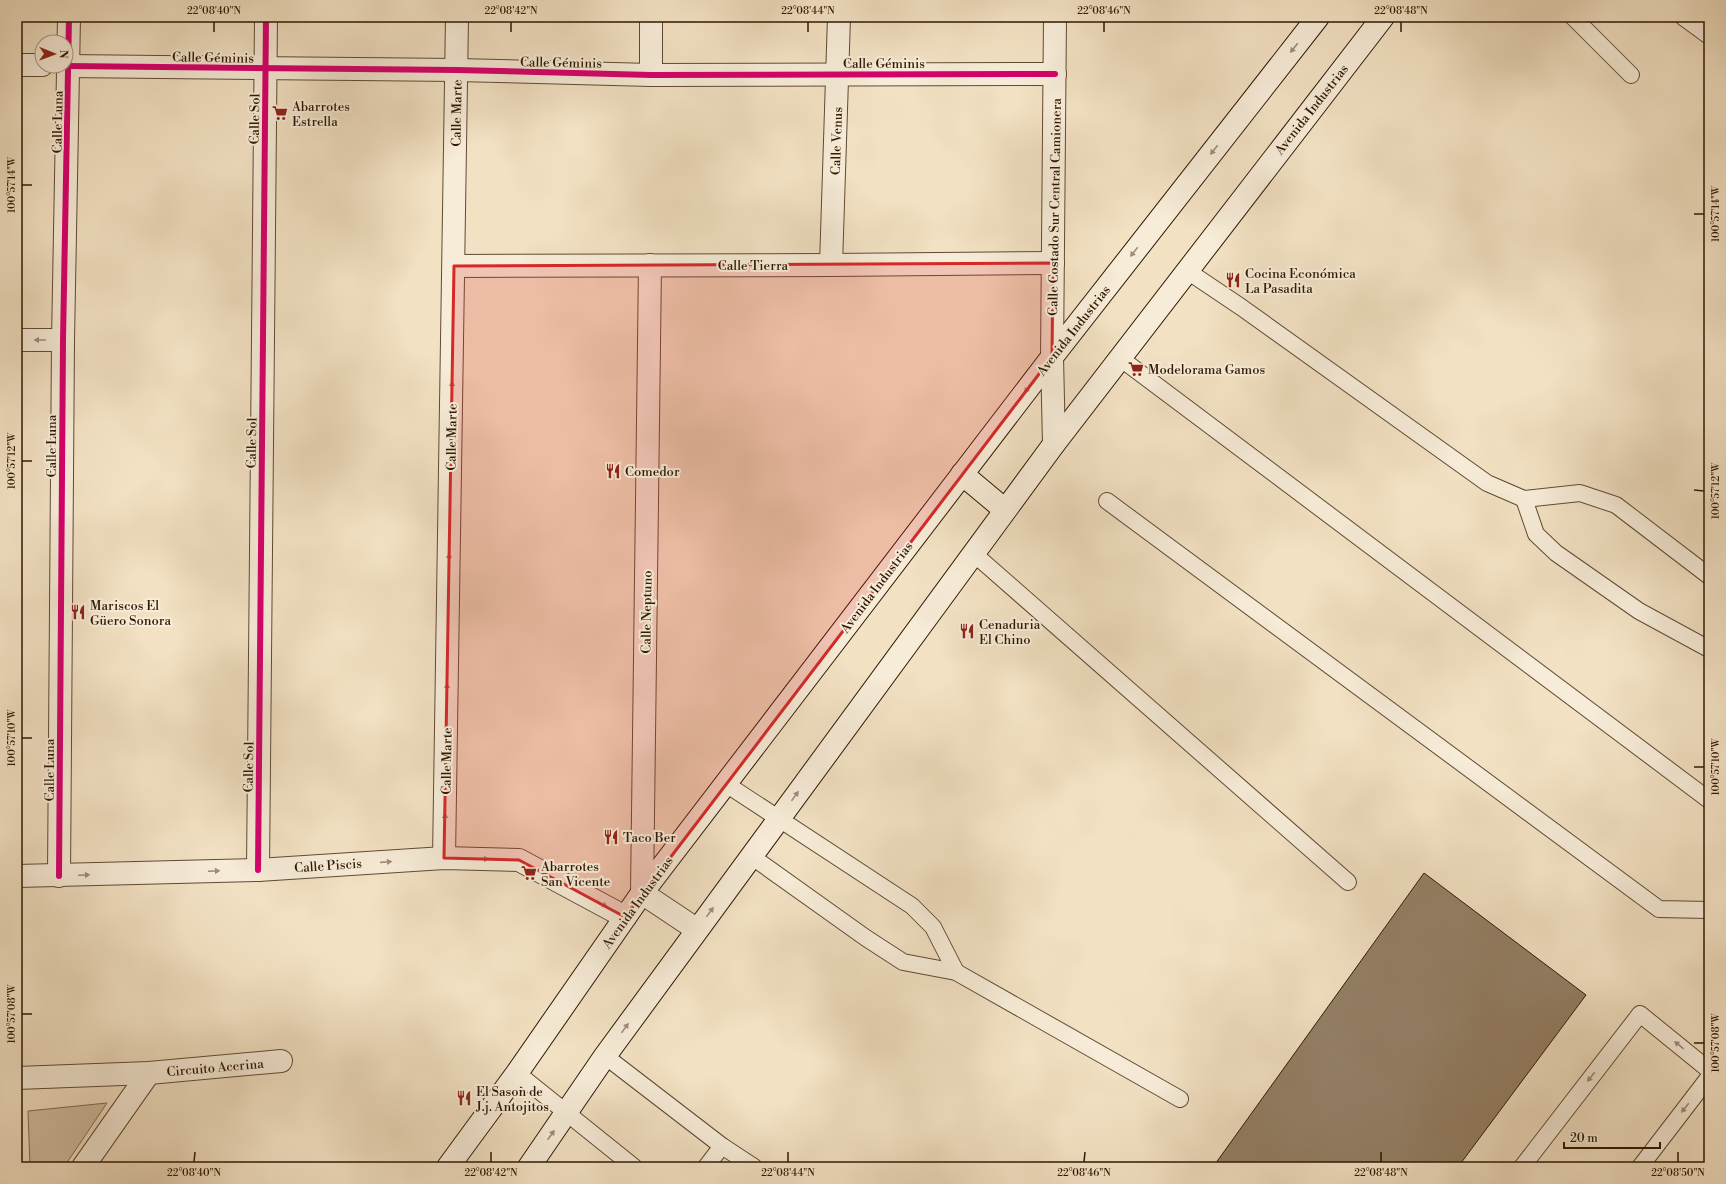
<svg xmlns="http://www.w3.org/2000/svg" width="1726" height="1184" viewBox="0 0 1726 1184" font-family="'Libre Bodoni',serif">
  <rect width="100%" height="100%" fill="#f2e1c3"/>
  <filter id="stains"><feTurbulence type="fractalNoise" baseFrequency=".005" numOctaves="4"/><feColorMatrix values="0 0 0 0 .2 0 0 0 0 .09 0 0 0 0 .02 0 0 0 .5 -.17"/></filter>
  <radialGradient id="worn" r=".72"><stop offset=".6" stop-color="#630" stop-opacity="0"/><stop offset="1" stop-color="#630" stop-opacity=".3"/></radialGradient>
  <polygon fill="#d1bfa2" stroke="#806b52" points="107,1103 64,1167 30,1167 28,1111"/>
  <g fill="#948067" stroke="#2f1703">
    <polygon points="1701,17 1709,17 1709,23"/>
    <polygon points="1424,873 1586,995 1458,1167 1213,1167"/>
  </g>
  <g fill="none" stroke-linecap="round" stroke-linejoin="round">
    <defs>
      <g id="service">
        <polyline points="1573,17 1631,75"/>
        <polyline points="1683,17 1709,36"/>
        <polyline points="1186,270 1241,307 1487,483 1524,499 1580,493 1616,505 1709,576"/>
        <polyline points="1120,358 1709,800"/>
        <polyline points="1524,499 1536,534 1556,553 1639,611 1709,649"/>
        <polyline points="1107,501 1659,909 1709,910"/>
        <polyline points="973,553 1348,882"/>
        <polyline points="726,784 912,906 933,927 956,972"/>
        <polyline points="751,856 866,938 903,962 956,972 1180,1099"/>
        <polyline points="605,1056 722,1146 754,1167"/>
        <polyline points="517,1073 634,1167"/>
        <polyline points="706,1167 722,1146"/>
        <polyline points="1522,1167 1640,1014 1709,1070"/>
        <polyline points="1640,1167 1709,1077"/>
      </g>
      <g id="minor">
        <polyline points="17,65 42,65"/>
        <polyline points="66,66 457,70 651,75 1055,74"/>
        <polyline points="651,75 651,17"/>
        <polyline points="650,265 642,893 696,929"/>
        <polyline points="831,265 839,17"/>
        <polyline points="454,266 831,265 1053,263"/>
        <polyline points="17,340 63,340"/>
        <polyline points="444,858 457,17"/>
        <polyline points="258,870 266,17"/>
        <polyline points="17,876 258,870 444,858 519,860 625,917"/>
        <polyline points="59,876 63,340 69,17"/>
        <polyline points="17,1078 149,1073 281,1061"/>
        <polyline points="83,1167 149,1073"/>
      </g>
      <polyline id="tertiary" points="1054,444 1052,357 1055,17"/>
      <g id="secondary">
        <polyline points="962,474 1005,510"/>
        <polyline points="448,1167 517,1073 642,893 1052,357 1318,17"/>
        <polyline points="529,1167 605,1056 1054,444 1383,17"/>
      </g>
    </defs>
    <use href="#service" stroke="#604a33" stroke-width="18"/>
    <use href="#minor" stroke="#604a33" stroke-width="24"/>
    <use href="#tertiary" stroke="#604a33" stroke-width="24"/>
    <use href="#secondary" stroke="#2f1703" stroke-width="24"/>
    <use href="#service" stroke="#f7ecd8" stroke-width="16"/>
    <use href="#minor" stroke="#f7ecd8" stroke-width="22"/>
    <use href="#tertiary" stroke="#f7ecd8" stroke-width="22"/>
    <use href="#secondary" stroke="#f7ecd8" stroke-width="22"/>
    <defs>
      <g id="cycleway">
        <polyline points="66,66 457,70 651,75 1055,74"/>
        <polyline points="258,870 266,17"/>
        <polyline points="59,876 63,340 69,17"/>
      </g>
    </defs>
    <use href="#cycleway" stroke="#f7ecd8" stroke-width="8"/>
    <use href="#cycleway" stroke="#d6006c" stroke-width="6"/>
  </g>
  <defs><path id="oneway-solid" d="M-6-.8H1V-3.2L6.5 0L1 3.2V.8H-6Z"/></defs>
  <g fill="#9d8c78">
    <use href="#oneway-solid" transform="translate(1294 48) rotate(128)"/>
    <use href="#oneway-solid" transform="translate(1214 150) rotate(128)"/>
    <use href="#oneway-solid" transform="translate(1134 252) rotate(128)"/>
    <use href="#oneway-solid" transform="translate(40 340) rotate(-180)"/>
    <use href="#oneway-solid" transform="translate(452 387) rotate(-89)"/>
    <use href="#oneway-solid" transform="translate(1028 388) rotate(127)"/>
    <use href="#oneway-solid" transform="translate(449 559) rotate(-89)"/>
    <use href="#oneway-solid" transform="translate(447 689) rotate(-89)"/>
    <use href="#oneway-solid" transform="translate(795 796) rotate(-54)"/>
    <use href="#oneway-solid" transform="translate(445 819) rotate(-89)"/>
    <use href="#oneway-solid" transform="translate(483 859) rotate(1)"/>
    <use href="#oneway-solid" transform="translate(386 862) rotate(-4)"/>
    <use href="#oneway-solid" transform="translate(214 871) rotate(-2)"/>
    <use href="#oneway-solid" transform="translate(84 875) rotate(-2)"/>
    <use href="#oneway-solid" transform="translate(602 904) rotate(28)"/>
    <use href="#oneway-solid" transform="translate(710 912) rotate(-54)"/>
    <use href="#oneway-solid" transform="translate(625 1028) rotate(-54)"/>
    <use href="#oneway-solid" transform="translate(1679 1045) rotate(-141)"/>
    <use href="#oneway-solid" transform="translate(1591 1077) rotate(128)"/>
    <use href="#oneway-solid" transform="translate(1685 1108) rotate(128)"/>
    <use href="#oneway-solid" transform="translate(551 1135) rotate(-55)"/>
  </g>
  <path fill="#d62828" fill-opacity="0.2" stroke="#d62828" stroke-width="3" stroke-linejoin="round" d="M1053 263 1052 357 625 917 519 860 444 858 454 266Z"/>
  <path fill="none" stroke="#2f1703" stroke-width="1.5" d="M214 32V22M511 32V22M808 32V22M1104 32V22M1401 32V22M22 185H32M1694 214H1704M22 461H32M1694 490 1704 491M22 738H32M1694 767H1704M22 1014H32M1694 1043H1704M194 1162 195 1152M491 1162V1152M788 1162V1152M1084 1162 1085 1152M1381 1162V1152M1678 1162V1152"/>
  <defs>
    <symbol id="supermarket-bare" viewBox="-9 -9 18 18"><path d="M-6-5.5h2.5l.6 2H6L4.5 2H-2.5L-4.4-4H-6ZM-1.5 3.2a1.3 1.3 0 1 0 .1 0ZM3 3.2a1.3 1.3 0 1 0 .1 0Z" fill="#8f2418" stroke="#f7ecd8" stroke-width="2.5" paint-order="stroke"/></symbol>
    <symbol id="restaurant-bare" viewBox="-9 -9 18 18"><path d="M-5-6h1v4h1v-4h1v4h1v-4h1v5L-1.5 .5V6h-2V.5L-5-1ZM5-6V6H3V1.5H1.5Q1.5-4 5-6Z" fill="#8f2418" stroke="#f7ecd8" stroke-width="2.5" paint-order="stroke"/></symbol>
  </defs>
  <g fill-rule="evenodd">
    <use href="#supermarket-bare" x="269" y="102" width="22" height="22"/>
    <use href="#restaurant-bare" x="1222" y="269" width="22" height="22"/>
    <use href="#supermarket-bare" x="1125" y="358" width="22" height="22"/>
    <use href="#restaurant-bare" x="602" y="460" width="22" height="22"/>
    <use href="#restaurant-bare" x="67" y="601" width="22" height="22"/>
    <use href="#restaurant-bare" x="956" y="620" width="22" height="22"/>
    <use href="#restaurant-bare" x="600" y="826" width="22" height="22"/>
    <use href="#supermarket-bare" x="518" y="862" width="22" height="22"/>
    <use href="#restaurant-bare" x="453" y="1087" width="22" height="22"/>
  </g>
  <g text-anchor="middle" stroke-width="4" stroke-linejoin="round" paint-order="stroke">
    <g font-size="13" fill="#2f1703" stroke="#f7ecd8">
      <text transform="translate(213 57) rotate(1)" y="5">Calle Géminis</text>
      <text transform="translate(561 62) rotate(1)" y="5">Calle Géminis</text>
      <text x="884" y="68">Calle Géminis</text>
      <text transform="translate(1311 109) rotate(-52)" y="5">Avenida Industrias</text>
      <text transform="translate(456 113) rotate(-89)" y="5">Calle Marte</text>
      <text transform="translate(254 119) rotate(-89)" y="5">Calle Sol</text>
      <text transform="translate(57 122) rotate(-89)" y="5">Calle Luna</text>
      <text transform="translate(836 141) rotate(-88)" y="5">Calle Venus</text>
      <text transform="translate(1054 207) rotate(-89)" y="5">Calle Costado Sur Central Camionera</text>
      <text x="753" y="270">Calle Tierra</text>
      <text transform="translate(1073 330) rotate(-52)" y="5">Avenida Industrias</text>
      <text transform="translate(451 437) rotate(-89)" y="5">Calle Marte</text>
      <text transform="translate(251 443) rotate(-89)" y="5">Calle Sol</text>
      <text transform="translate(51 446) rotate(-90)" y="5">Calle Luna</text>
      <text transform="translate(876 587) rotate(-53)" y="5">Avenida Industrias</text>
      <text transform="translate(646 612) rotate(-89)" y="5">Calle Neptuno</text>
      <text transform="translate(446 761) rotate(-89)" y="5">Calle Marte</text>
      <text transform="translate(248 767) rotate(-89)" y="5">Calle Sol</text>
      <text transform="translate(49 770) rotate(-90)" y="5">Calle Luna</text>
      <text transform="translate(328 865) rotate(-4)" y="5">Calle Piscis</text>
      <text transform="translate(637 902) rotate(-54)" y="5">Avenida Industrias</text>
      <text transform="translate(215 1067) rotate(-5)" y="5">Circuito Acerina</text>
    </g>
    <g font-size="13" fill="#2f1703" stroke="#f7ecd8" text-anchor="start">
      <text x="292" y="111">Abarrotes<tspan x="292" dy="15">Estrella</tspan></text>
      <text x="1245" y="278">Cocina Económica<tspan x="1245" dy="15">La Pasadita</tspan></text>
      <text x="1148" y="374">Modelorama Gamos</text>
      <text x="625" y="476">Comedor</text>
      <text x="90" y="610">Mariscos El<tspan x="90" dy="15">Güero Sonora</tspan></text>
      <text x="979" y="629">Cenaduria<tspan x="979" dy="15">El Chino</tspan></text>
      <text x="623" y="842">Taco Ber</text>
      <text x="541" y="871">Abarrotes<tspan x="541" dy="15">San Vicente</tspan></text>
      <text x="476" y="1096">El Sason de<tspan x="476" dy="15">J.j. Antojitos</tspan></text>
    </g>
  </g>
  <rect width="1726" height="1184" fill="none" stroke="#f2e1c3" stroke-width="44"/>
  <g transform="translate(54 54) rotate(91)"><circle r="19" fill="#f7ecd8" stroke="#a79783"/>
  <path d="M0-3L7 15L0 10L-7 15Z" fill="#8f2418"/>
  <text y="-6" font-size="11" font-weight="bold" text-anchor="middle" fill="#2f1703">N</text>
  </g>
  <path d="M1564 1142v6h96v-6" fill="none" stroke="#2f1703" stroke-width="2"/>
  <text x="1570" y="1142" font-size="12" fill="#2f1703" stroke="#f7ecd8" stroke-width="3" paint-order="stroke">20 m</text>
  <rect x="22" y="22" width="1682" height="1140" fill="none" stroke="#2f1703" stroke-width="1.5"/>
  <g font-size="10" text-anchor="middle" fill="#2f1703">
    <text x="214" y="14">22°08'40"N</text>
    <text x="511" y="14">22°08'42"N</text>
    <text x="808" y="14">22°08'44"N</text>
    <text x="1104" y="14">22°08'46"N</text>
    <text x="1401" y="14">22°08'48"N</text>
    <text transform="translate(11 185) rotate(-90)" y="4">100°57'14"W</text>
    <text transform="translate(1715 214) rotate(-90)" y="4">100°57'14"W</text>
    <text transform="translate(11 461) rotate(-90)" y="4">100°57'12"W</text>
    <text transform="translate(1715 491) rotate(-90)" y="4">100°57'12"W</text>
    <text transform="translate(11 738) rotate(-90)" y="4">100°57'10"W</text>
    <text transform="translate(1715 767) rotate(-90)" y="4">100°57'10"W</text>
    <text transform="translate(11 1014) rotate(-90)" y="4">100°57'08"W</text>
    <text transform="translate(1715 1043) rotate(-90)" y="4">100°57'08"W</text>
    <text x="194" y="1176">22°08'40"N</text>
    <text x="491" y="1176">22°08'42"N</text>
    <text x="788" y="1176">22°08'44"N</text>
    <text x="1084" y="1176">22°08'46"N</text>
    <text x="1381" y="1176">22°08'48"N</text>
    <text x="1678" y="1176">22°08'50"N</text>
  </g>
  <rect width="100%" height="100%" filter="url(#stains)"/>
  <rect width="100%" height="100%" fill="url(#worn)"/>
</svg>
